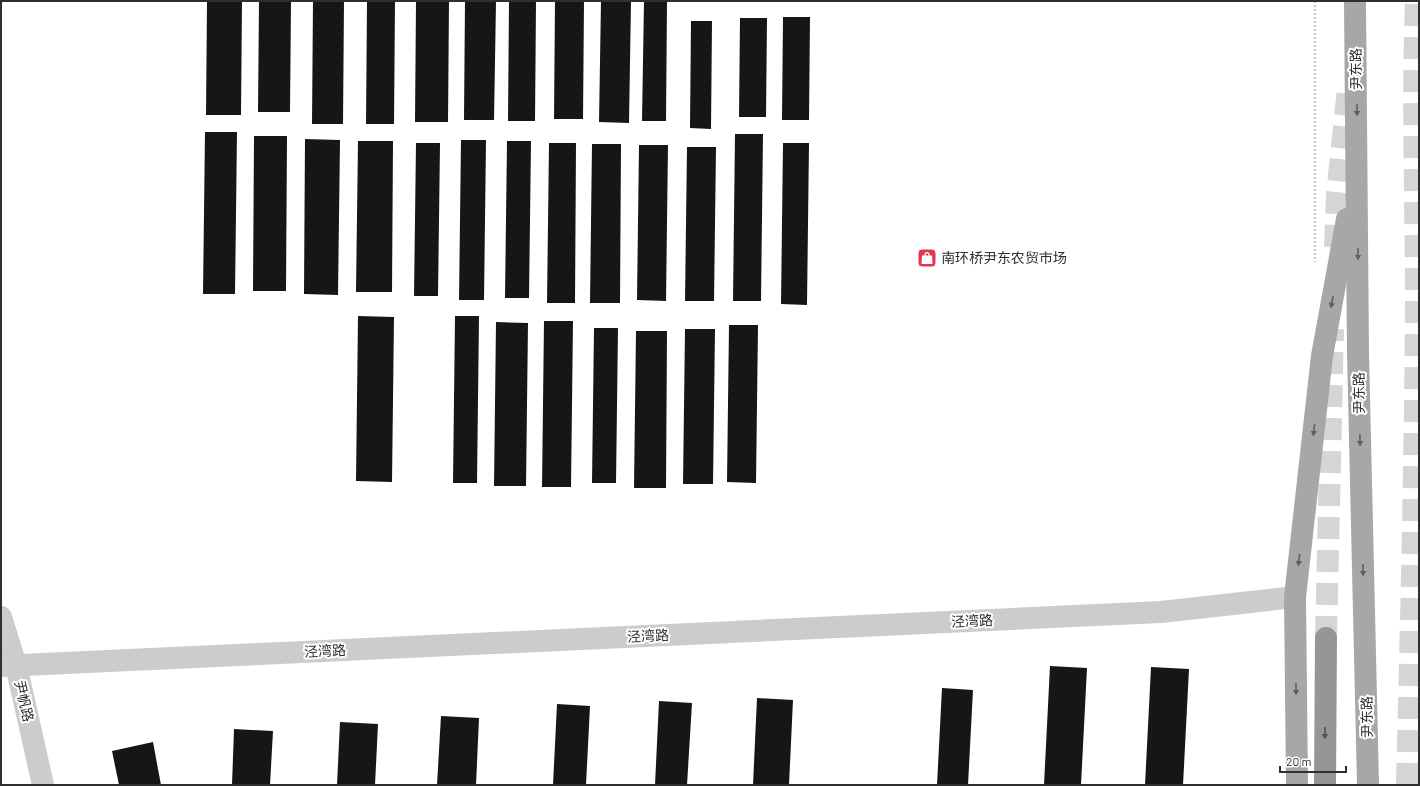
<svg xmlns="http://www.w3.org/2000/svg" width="1420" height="786" viewBox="0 0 1420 786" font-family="Barlow,'Noto Sans SC',sans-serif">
  <rect width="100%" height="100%" fill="#fff"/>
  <g fill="#161616">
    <polygon points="207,1 242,1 241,115 206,115"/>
    <polygon points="259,1 291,1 290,112 258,112"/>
    <polygon points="313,1 344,1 343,124 312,124"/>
    <polygon points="367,1 395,1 394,124 366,124"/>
    <polygon points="416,1 449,1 448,122 415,122"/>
    <polygon points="465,1 496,1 494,120 464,120"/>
    <polygon points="509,1 536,1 535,121 508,121"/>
    <polygon points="555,1 584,1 583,119 554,119"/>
    <polygon points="601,1 631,1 629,123 599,122"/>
    <polygon points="644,1 667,1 666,121 642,121"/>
    <polygon points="783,17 810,17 809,120 782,120"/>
    <polygon points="740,18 767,18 766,117 739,117"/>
    <polygon points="691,21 712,21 711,129 690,128"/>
    <polygon points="205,132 237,132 235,294 203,294"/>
    <polygon points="735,134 763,134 761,301 733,301"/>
    <polygon points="254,136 287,136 286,291 253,291"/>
    <polygon points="305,139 340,140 338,295 304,294"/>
    <polygon points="461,140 486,140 484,300 459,300"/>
    <polygon points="358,141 393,141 392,292 356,292"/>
    <polygon points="507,141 531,141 529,298 505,298"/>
    <polygon points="416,143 440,143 438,296 414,296"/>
    <polygon points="549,143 576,143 575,303 547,303"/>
    <polygon points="783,143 809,143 807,305 781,304"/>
    <polygon points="592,144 621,144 620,303 590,303"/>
    <polygon points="639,145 668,145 666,301 637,300"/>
    <polygon points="687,147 716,147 714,301 685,301"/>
    <polygon points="358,316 394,317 392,482 356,481"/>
    <polygon points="455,316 479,316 477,483 453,483"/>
    <polygon points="544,321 573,321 571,487 542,487"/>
    <polygon points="496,322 528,323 526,486 494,486"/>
    <polygon points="729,325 758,325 756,483 727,482"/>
    <polygon points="594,328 618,328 616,483 592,483"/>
    <polygon points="685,329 715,329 713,484 683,484"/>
    <polygon points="636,331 667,331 666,488 634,488"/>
    <polygon points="1050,666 1087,668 1081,785 1044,785"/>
    <polygon points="1151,667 1189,669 1183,785 1145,785"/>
    <polygon points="942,688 973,690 968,785 937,785"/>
    <polygon points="757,698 793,700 789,785 753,785"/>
    <polygon points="659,701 692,703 687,785 655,785"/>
    <polygon points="557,704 590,706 586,785 553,785"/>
    <polygon points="441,716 479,718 476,785 437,785"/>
    <polygon points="340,722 378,724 375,785 337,785"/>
    <polygon points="234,729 273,731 270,785 232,785"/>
    <polygon points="153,742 161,785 119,785 112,751"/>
  </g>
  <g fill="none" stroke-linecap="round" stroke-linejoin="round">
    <g stroke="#d5d5d5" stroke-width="22" stroke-dasharray="22 11" stroke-linecap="butt">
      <polyline points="1335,247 1337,195 1348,88"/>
      <polyline points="1326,638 1333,329"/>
      <path d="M1407 785C1411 625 1415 465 1416 304 1416 203 1412 102 1416 1"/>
    </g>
    <polyline stroke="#ccc" stroke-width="2.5" stroke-dasharray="2 2" stroke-linecap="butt" points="1315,1 1315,262"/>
    <g stroke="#ccc" stroke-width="22">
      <polyline points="1,617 16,665 43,785"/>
      <polyline points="1,666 1161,612 1295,597"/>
    </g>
    <g stroke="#a7a7a7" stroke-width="22">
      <polyline points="1355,1 1358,352 1368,785"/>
      <polyline points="1297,785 1295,597 1322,356 1347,219"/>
    </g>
    <polyline stroke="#969696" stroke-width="22" points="1325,785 1326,638"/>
  </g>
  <defs><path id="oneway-solid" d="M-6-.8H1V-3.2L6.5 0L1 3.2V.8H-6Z"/></defs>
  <g fill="#5f5f5f">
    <use href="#oneway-solid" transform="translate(1357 110) rotate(89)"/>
    <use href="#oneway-solid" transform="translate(1358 254) rotate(90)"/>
    <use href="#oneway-solid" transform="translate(1332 302) rotate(101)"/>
    <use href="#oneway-solid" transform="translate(1314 430) rotate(96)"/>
    <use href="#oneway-solid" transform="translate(1360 440) rotate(89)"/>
    <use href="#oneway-solid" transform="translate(1299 560) rotate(96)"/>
    <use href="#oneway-solid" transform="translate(1363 570) rotate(89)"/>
    <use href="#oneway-solid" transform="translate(1296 689) rotate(89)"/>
  </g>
  <use fill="#535353" href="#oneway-solid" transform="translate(1325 733) rotate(90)"/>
  <defs>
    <symbol id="shop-square" viewBox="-11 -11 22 22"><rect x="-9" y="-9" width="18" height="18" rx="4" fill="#e0374e" stroke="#fff"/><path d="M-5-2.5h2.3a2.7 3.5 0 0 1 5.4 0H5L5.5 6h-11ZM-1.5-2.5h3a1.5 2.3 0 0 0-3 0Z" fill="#fff"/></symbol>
  </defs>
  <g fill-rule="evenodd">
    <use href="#shop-square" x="916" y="247" width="22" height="22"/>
  </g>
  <g text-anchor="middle" stroke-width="4" stroke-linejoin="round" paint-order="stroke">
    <g font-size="14" fill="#2f2f2f" stroke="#fff">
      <text transform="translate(1356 69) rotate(-91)" y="5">尹东路</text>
      <text transform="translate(1359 393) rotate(-91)" y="5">尹东路</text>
      <text transform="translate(972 621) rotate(-3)" y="5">泾湾路</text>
      <text transform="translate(648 636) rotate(-3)" y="5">泾湾路</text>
      <text transform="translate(325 651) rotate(-3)" y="5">泾湾路</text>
      <text transform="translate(24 701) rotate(77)" y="5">尹帆路</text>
      <text transform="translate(1367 717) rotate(-91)" y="5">尹东路</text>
    </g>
    <g font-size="14" fill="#2f2f2f" stroke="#fff" text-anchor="start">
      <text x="941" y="263">南环桥尹东农贸市场</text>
    </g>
  </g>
  <rect width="1420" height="786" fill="none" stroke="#2f2f2f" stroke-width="4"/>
  <path d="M1280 766v6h66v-6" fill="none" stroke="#2f2f2f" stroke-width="2"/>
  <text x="1286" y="766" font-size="12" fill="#2f2f2f" stroke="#ffffff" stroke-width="3" paint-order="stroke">20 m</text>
</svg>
